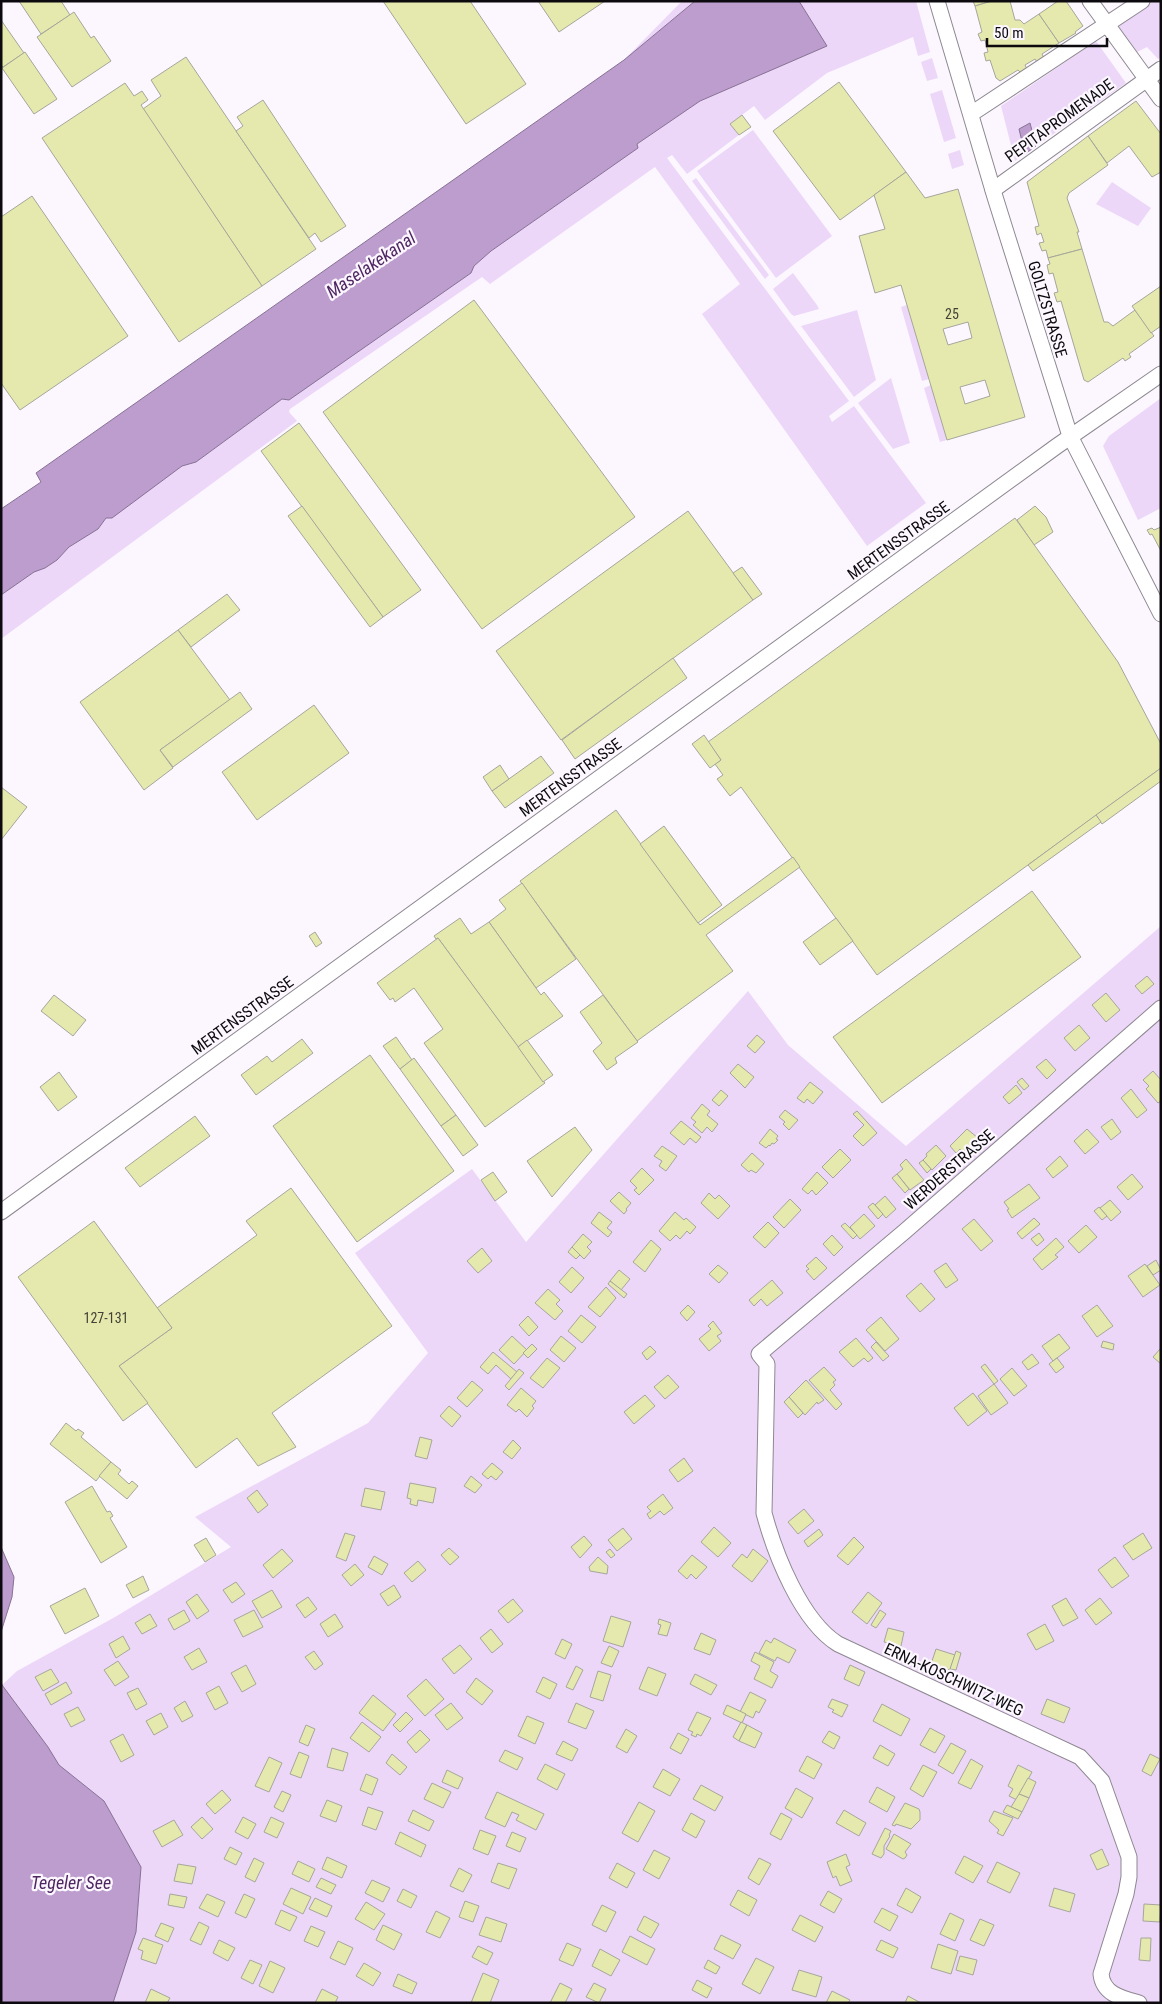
<svg xmlns="http://www.w3.org/2000/svg" width="1162" height="2004" viewBox="0 0 1162 2004" font-family="'Roboto Condensed',sans-serif">
  <rect width="100%" height="100%" fill="#fcf7ff"/>
  <g fill="#ecd7f9">
    <polygon points="682,1 695,1 624,60"/>
    <polygon points="799,1 916,1 930,52 918,56 913,37 827,73 765,120 754,106 730,124 739,135 687,174 672,155 667,158 849,401 829,416 832,422 854,406 926,503 867,546 702,314 740,284 655,167 490,284 482,277 290,409 289,412 297,421 1,639 1,595 34,572 45,568 56,560 69,547 98,529 106,518 182,466 196,462 282,399 474,266 491,251 638,148 637,144 700,101 827,46"/>
    <polygon points="1149,1 1161,1 1161,57 1158,59 1147,47 1135,53 1118,30 1117,23"/>
    <polygon points="1096,41 1126,83 1015,161 1001,106"/>
    <polygon points="932,58 938,78 927,81 921,62"/>
    <polygon points="942,90 956,138 944,142 930,94"/>
    <polygon points="753,130 832,236 776,278 697,171"/>
    <polygon points="960,150 964,165 952,169 948,154"/>
    <polygon points="696,178 769,275 765,279 692,181"/>
    <polygon points="1112,182 1151,208 1138,226 1096,204"/>
    <polygon points="793,273 817,305 819,309 794,316 791,314 773,289"/>
    <polygon points="907,305 929,379 922,381 901,307"/>
    <polygon points="857,310 876,380 854,397 801,326"/>
    <polygon points="891,378 910,443 893,449 858,403"/>
    <polygon points="931,385 947,440 940,442 924,388"/>
    <polygon points="1161,398 1161,508 1138,520 1103,446 1109,436"/>
    <polygon points="1161,926 1161,2003 113,2003 136,1932 141,1867 104,1801 59,1765 48,1747 2,1685 17,1671 115,1617 231,1547 195,1517 368,1423 428,1353 355,1253 472,1169 526,1242 748,991 788,1045 906,1146"/>
  </g>
  <g fill="#bc9dce" stroke="#877194">
    <polygon points="695,1 799,1 827,46 700,101 637,144 638,148 491,251 474,266 471,273 289,400 282,399 196,462 182,466 112,518 106,518 98,529 69,547 57,560 45,568 34,572 1,595 1,509 41,482 36,473 624,60"/>
    <polygon points="1030,123 1036,146 1025,154 1019,129"/>
    <polygon points="1,1547 14,1577 12,1597 1,1632"/>
    <polygon points="1,1681 2,1685 48,1747 59,1765 104,1801 141,1867 136,1932 113,2003 1,2003"/>
  </g>
  <g fill="#e5e9ad" stroke="#a5a69b" fill-rule="evenodd">
    <polygon points="19,1 61,1 70,15 41,34"/>
    <polygon points="383,1 470,1 526,84 466,124"/>
    <polygon points="538,1 605,1 559,32"/>
    <polygon points="973,1 992,1 975,6"/>
    <polygon points="992,1 1010,1 1015,20 1020,20 1024,24 1039,14 1059,43 1042,54 1044,58 1037,62 1035,59 1025,65 1027,69 1021,73 1018,70 1000,81 996,78 990,60 986,61 984,53 988,52 985,40 981,41 978,34 982,32 975,6"/>
    <polygon points="1058,1 1066,1 1083,26 1075,32 1076,33 1059,43 1039,14"/>
    <polygon points="74,12 91,38 94,36 111,61 72,87 37,37"/>
    <polygon points="1,20 24,53 3,67 1,65"/>
    <polygon points="25,52 57,99 34,114 2,68"/>
    <polygon points="186,57 316,249 262,286 143,109 161,96 151,80"/>
    <polygon points="839,82 906,172 840,220 773,131"/>
    <polygon points="125,83 134,96 142,91 148,100 141,105 262,286 179,342 42,138"/>
    <polygon points="263,100 346,226 321,242 315,233 309,238 236,131 243,126 237,117"/>
    <polygon points="1136,101 1161,134 1161,172 1152,177 1129,146 1107,163 1088,136"/>
    <polygon points="742,115 751,127 739,135 730,124"/>
    <polygon points="1088,136 1108,165 1069,193 1067,198 1079,232 1077,232 1082,249 1048,258 1046,250 1042,251 1039,243 1044,242 1041,233 1037,235 1035,227 1039,226 1027,182"/>
    <path d="M906 172 925 198 958 189 1025 417 947 440 901 285 875 293 859 236 885 229 874 195ZM968 322 972 338 948 345 943 329ZM985 380 990 396 965 404 960 387Z"/>
    <polygon points="32,196 128,336 20,410 1,383 1,217"/>
    <polygon points="1082,249 1104,322 1108,322 1113,326 1135,310 1154,336 1129,354 1131,357 1125,361 1123,358 1088,382 1084,380 1061,301 1057,302 1054,293 1058,292 1053,273 1049,274 1047,265 1050,264 1048,258"/>
    <polygon points="1161,286 1161,326 1151,333 1132,306"/>
    <polygon points="474,300 635,517 482,629 323,412"/>
    <polygon points="299,423 421,590 383,617 261,451"/>
    <polygon points="302,506 383,617 370,627 288,516"/>
    <polygon points="1035,506 1046,517 1053,532 1034,545 1017,520"/>
    <polygon points="688,511 753,600 561,740 496,651"/>
    <polygon points="1015,518 1118,662 1161,744 1161,768 877,975 741,787 730,796 717,779 723,775 715,764 721,760 708,742"/>
    <polygon points="1161,527 1161,551 1152,534 1150,535 1147,530 1152,528 1154,530"/>
    <polygon points="742,567 762,594 753,600 733,573"/>
    <polygon points="227,594 240,610 191,647 178,630"/>
    <polygon points="178,630 230,700 160,750 173,768 144,790 80,702"/>
    <polygon points="673,658 687,678 575,759 562,740"/>
    <polygon points="240,692 252,709 173,767 160,750"/>
    <polygon points="314,705 349,753 257,820 222,772"/>
    <polygon points="704,735 721,760 710,768 692,744"/>
    <polygon points="541,756 554,773 505,808 492,791"/>
    <polygon points="500,765 509,779 492,791 483,777"/>
    <polygon points="1161,768 1161,781 1102,824 1096,815"/>
    <polygon points="1,787 27,807 1,840"/>
    <polygon points="616,810 700,925 793,857 800,867 706,935 733,971 637,1041 520,881"/>
    <polygon points="1096,815 1101,822 1033,871 1028,865"/>
    <polygon points="664,826 722,905 698,923 640,844"/>
    <polygon points="522,883 576,959 536,988 489,922 506,909 499,900"/>
    <polygon points="1032,891 1081,957 882,1103 833,1037"/>
    <polygon points="460,918 471,934 489,922 541,995 544,992 563,1016 518,1047 438,938 436,939 434,936"/>
    <polygon points="836,918 853,941 820,965 803,942"/>
    <polygon points="315,932 322,943 316,947 309,936"/>
    <polygon points="438,938 545,1083 485,1127 424,1043 443,1029 414,988 395,1002 393,998 390,1000 377,983"/>
    <polygon points="1147,976 1154,984 1142,994 1135,986"/>
    <polygon points="1106,993 1120,1010 1106,1022 1092,1005"/>
    <polygon points="54,995 86,1020 73,1036 41,1011"/>
    <polygon points="603,995 638,1042 615,1058 617,1063 607,1070 593,1051 602,1043 580,1012"/>
    <polygon points="1079,1025 1090,1038 1075,1051 1064,1038"/>
    <polygon points="757,1035 765,1042 755,1053 747,1046"/>
    <polygon points="396,1037 412,1060 400,1069 383,1046"/>
    <polygon points="302,1039 313,1053 256,1095 241,1075 267,1056 272,1062"/>
    <polygon points="527,1040 553,1075 543,1082 518,1047"/>
    <polygon points="370,1055 454,1171 357,1242 273,1126"/>
    <polygon points="414,1058 456,1115 441,1126 400,1069"/>
    <polygon points="1046,1059 1056,1070 1047,1079 1036,1067"/>
    <polygon points="738,1064 754,1077 745,1088 730,1073"/>
    <polygon points="1153,1071 1161,1080 1161,1101 1158,1103 1146,1089 1149,1086 1143,1080"/>
    <polygon points="59,1072 77,1097 58,1111 40,1087"/>
    <polygon points="1022,1078 1029,1086 1024,1090 1017,1082"/>
    <polygon points="810,1082 823,1092 813,1104 807,1099 804,1103 797,1098"/>
    <polygon points="1016,1085 1022,1093 1009,1104 1003,1097"/>
    <polygon points="1131,1089 1147,1110 1137,1118 1121,1098"/>
    <polygon points="721,1090 728,1096 719,1106 712,1100"/>
    <polygon points="702,1104 710,1111 707,1115 718,1124 712,1132 707,1127 702,1133 693,1125 696,1122 691,1118"/>
    <polygon points="785,1110 798,1120 789,1130 783,1124 785,1122 779,1117"/>
    <polygon points="857,1111 877,1133 863,1146 853,1136 864,1125 853,1114"/>
    <polygon points="456,1115 478,1145 463,1156 441,1126"/>
    <polygon points="195,1116 210,1136 140,1187 125,1168"/>
    <polygon points="1112,1119 1121,1132 1111,1140 1101,1127"/>
    <polygon points="681,1121 701,1137 696,1143 690,1138 684,1145 670,1133"/>
    <polygon points="575,1127 592,1150 552,1197 527,1161"/>
    <polygon points="770,1129 778,1136 776,1139 778,1140 774,1144 772,1143 770,1146 769,1145 766,1148 759,1143"/>
    <polygon points="967,1129 978,1138 963,1152 960,1149 956,1153 950,1146"/>
    <polygon points="1087,1129 1099,1142 1085,1154 1074,1141"/>
    <polygon points="936,1145 946,1156 932,1170 923,1160 927,1156 926,1154"/>
    <polygon points="662,1146 677,1156 666,1171 659,1166 662,1161 654,1156"/>
    <polygon points="840,1149 851,1160 833,1178 822,1167"/>
    <polygon points="752,1153 764,1164 756,1173 751,1170 749,1172 741,1165"/>
    <polygon points="1060,1156 1068,1166 1053,1178 1046,1169"/>
    <polygon points="906,1159 924,1180 910,1190 897,1174 903,1169 900,1165"/>
    <polygon points="923,1160 931,1169 927,1173 919,1163"/>
    <polygon points="642,1168 654,1180 639,1195 634,1190 637,1188 630,1181"/>
    <polygon points="493,1172 507,1192 495,1201 481,1180"/>
    <polygon points="817,1172 828,1183 816,1195 812,1190 808,1194 802,1189"/>
    <polygon points="897,1174 909,1189 905,1193 892,1178"/>
    <polygon points="1132,1174 1143,1187 1128,1200 1117,1187"/>
    <polygon points="1029,1184 1040,1198 1012,1218 1007,1210 1009,1209 1004,1202"/>
    <polygon points="291,1188 392,1326 272,1413 296,1447 258,1466 237,1438 196,1468 119,1366 172,1328 157,1308 257,1235 246,1221"/>
    <polygon points="619,1192 631,1203 626,1209 627,1210 624,1214 610,1201"/>
    <polygon points="709,1193 715,1199 719,1195 730,1206 718,1219 701,1203"/>
    <polygon points="885,1196 896,1209 886,1218 875,1205"/>
    <polygon points="790,1199 801,1210 784,1228 773,1217"/>
    <polygon points="1110,1200 1121,1212 1111,1221 1100,1208"/>
    <polygon points="873,1203 883,1214 878,1219 868,1207"/>
    <polygon points="1099,1207 1107,1216 1102,1220 1094,1211"/>
    <polygon points="599,1212 612,1222 607,1228 612,1232 608,1237 591,1223"/>
    <polygon points="675,1212 684,1220 686,1218 696,1227 690,1234 687,1231 680,1239 676,1235 670,1241 659,1231"/>
    <polygon points="864,1214 875,1226 860,1239 850,1227"/>
    <polygon points="1034,1218 1040,1224 1022,1239 1017,1233"/>
    <polygon points="974,1219 993,1241 981,1251 962,1229"/>
    <polygon points="94,1221 172,1328 119,1366 148,1403 123,1421 18,1277"/>
    <polygon points="768,1222 779,1233 765,1248 753,1237"/>
    <polygon points="845,1223 857,1235 853,1239 841,1226"/>
    <polygon points="1086,1225 1097,1237 1079,1253 1068,1241"/>
    <polygon points="1039,1233 1044,1240 1037,1246 1031,1239"/>
    <polygon points="583,1234 592,1242 587,1247 591,1251 584,1259 572,1247"/>
    <polygon points="832,1235 843,1247 834,1256 823,1244"/>
    <polygon points="1056,1238 1064,1247 1055,1255 1058,1257 1042,1270 1033,1259"/>
    <polygon points="651,1240 661,1249 645,1272 633,1262"/>
    <polygon points="572,1247 580,1255 576,1259 568,1252"/>
    <polygon points="482,1248 492,1261 478,1273 467,1261"/>
    <polygon points="816,1257 827,1268 814,1280 806,1271 809,1269 806,1266"/>
    <polygon points="1156,1260 1161,1270 1153,1275 1147,1266"/>
    <polygon points="946,1263 958,1280 946,1288 934,1271"/>
    <polygon points="1145,1264 1160,1285 1143,1297 1128,1276"/>
    <polygon points="718,1265 728,1273 719,1283 709,1274"/>
    <polygon points="572,1267 584,1278 571,1293 559,1282"/>
    <polygon points="619,1270 630,1279 621,1290 610,1281"/>
    <polygon points="772,1280 783,1293 767,1306 761,1299 754,1306 749,1300"/>
    <polygon points="610,1281 627,1294 624,1298 608,1284"/>
    <polygon points="921,1283 935,1299 920,1312 906,1296"/>
    <polygon points="606,1287 616,1298 600,1317 588,1307"/>
    <polygon points="548,1289 560,1300 556,1304 563,1311 555,1320 535,1303"/>
    <polygon points="688,1305 695,1312 687,1321 680,1313"/>
    <polygon points="1097,1305 1113,1326 1097,1337 1082,1316"/>
    <polygon points="581,1315 596,1327 582,1343 568,1331"/>
    <polygon points="528,1316 538,1327 529,1336 519,1325"/>
    <polygon points="881,1317 899,1339 885,1351 866,1330"/>
    <polygon points="713,1321 722,1333 717,1336 721,1341 709,1351 699,1339 711,1329 708,1326"/>
    <polygon points="1059,1334 1070,1348 1053,1361 1042,1346"/>
    <polygon points="512,1336 527,1350 514,1364 499,1350"/>
    <polygon points="561,1336 576,1348 564,1362 550,1350"/>
    <polygon points="856,1338 873,1358 868,1362 864,1358 853,1367 839,1352"/>
    <polygon points="1103,1341 1114,1344 1113,1350 1101,1347"/>
    <polygon points="876,1342 889,1356 883,1361 871,1347"/>
    <polygon points="532,1344 537,1349 528,1358 523,1353"/>
    <polygon points="650,1346 656,1352 647,1360 642,1353"/>
    <polygon points="1161,1348 1161,1364 1153,1357"/>
    <polygon points="493,1352 517,1372 511,1379 496,1365 488,1374 480,1367"/>
    <polygon points="1032,1354 1039,1363 1028,1370 1022,1362"/>
    <polygon points="547,1358 560,1368 543,1388 530,1378"/>
    <polygon points="1057,1358 1064,1367 1056,1373 1049,1364"/>
    <polygon points="985,1364 998,1381 994,1384 981,1367"/>
    <polygon points="824,1367 836,1380 833,1382 835,1385 830,1390 842,1404 836,1410 809,1380"/>
    <polygon points="1012,1368 1027,1386 1014,1396 1000,1379"/>
    <polygon points="519,1369 524,1373 509,1390 505,1386"/>
    <polygon points="668,1375 679,1387 665,1399 654,1387"/>
    <polygon points="806,1380 824,1400 818,1404 817,1402 805,1415 789,1397"/>
    <polygon points="472,1381 483,1390 467,1407 457,1398"/>
    <polygon points="994,1384 1008,1403 991,1415 978,1396"/>
    <polygon points="521,1388 536,1401 532,1406 534,1408 527,1417 519,1409 516,1412 507,1405"/>
    <polygon points="973,1393 987,1411 968,1426 954,1408"/>
    <polygon points="645,1395 655,1406 634,1424 624,1412"/>
    <polygon points="789,1397 803,1413 798,1418 784,1402"/>
    <polygon points="449,1406 461,1416 452,1427 440,1416"/>
    <polygon points="66,1423 76,1431 78,1429 84,1433 81,1437 111,1462 96,1481 50,1444"/>
    <polygon points="420,1437 432,1440 427,1459 415,1456"/>
    <polygon points="513,1440 521,1448 512,1459 503,1452"/>
    <polygon points="684,1458 693,1471 678,1482 669,1470"/>
    <polygon points="111,1462 121,1470 118,1474 129,1484 132,1481 138,1486 127,1499 99,1476"/>
    <polygon points="492,1463 503,1472 496,1480 491,1476 488,1479 482,1474"/>
    <polygon points="471,1476 482,1485 475,1493 464,1486"/>
    <polygon points="410,1483 436,1488 433,1503 418,1500 417,1506 410,1504 411,1499 407,1498"/>
    <polygon points="92,1486 107,1512 110,1511 113,1516 110,1518 127,1547 101,1563 65,1502"/>
    <polygon points="365,1488 385,1492 381,1510 361,1506"/>
    <polygon points="257,1490 268,1505 258,1513 247,1498"/>
    <polygon points="663,1494 673,1508 664,1515 660,1511 650,1519 647,1514 651,1511 647,1507"/>
    <polygon points="804,1509 814,1521 798,1534 788,1522"/>
    <polygon points="714,1527 731,1543 718,1557 701,1542"/>
    <polygon points="623,1528 632,1539 617,1551 608,1540"/>
    <polygon points="819,1529 823,1535 808,1547 804,1541"/>
    <polygon points="345,1533 355,1536 346,1561 336,1557"/>
    <polygon points="1143,1533 1152,1548 1133,1560 1123,1546"/>
    <polygon points="584,1536 592,1545 580,1558 571,1547"/>
    <polygon points="854,1537 864,1547 848,1565 837,1556"/>
    <polygon points="206,1538 216,1555 205,1562 194,1545"/>
    <polygon points="449,1548 459,1557 450,1565 441,1555"/>
    <polygon points="282,1549 293,1561 273,1578 263,1565"/>
    <polygon points="610,1549 615,1555 611,1558 606,1552"/>
    <polygon points="753,1549 768,1561 752,1582 732,1566 742,1554 747,1558"/>
    <polygon points="692,1555 707,1567 696,1579 691,1574 687,1579 678,1571"/>
    <polygon points="374,1556 388,1564 382,1575 368,1567"/>
    <polygon points="598,1557 608,1566 607,1574 590,1571 589,1567"/>
    <polygon points="1115,1557 1129,1576 1112,1588 1098,1570"/>
    <polygon points="418,1561 426,1570 412,1582 404,1573"/>
    <polygon points="355,1564 364,1575 351,1586 342,1575"/>
    <polygon points="143,1576 149,1590 133,1598 126,1585"/>
    <polygon points="236,1582 245,1594 232,1603 223,1590"/>
    <polygon points="394,1585 401,1597 388,1606 380,1594"/>
    <polygon points="85,1588 99,1616 65,1634 50,1606"/>
    <polygon points="272,1590 282,1607 262,1618 252,1601"/>
    <polygon points="868,1592 882,1603 867,1624 852,1612"/>
    <polygon points="197,1594 209,1611 197,1619 186,1602"/>
    <polygon points="308,1597 317,1609 305,1618 296,1605"/>
    <polygon points="1066,1598 1078,1618 1063,1626 1052,1606"/>
    <polygon points="1100,1598 1112,1613 1096,1625 1085,1610"/>
    <polygon points="513,1599 523,1611 508,1623 498,1611"/>
    <polygon points="184,1610 190,1621 174,1630 168,1619"/>
    <polygon points="254,1610 263,1627 243,1637 234,1620"/>
    <polygon points="880,1610 886,1614 876,1628 871,1625"/>
    <polygon points="150,1614 157,1626 142,1634 135,1623"/>
    <polygon points="335,1614 343,1627 328,1637 320,1624"/>
    <polygon points="611,1616 631,1622 623,1647 603,1641"/>
    <polygon points="659,1619 671,1623 667,1636 658,1634 661,1625 658,1624"/>
    <polygon points="1045,1624 1054,1641 1036,1650 1027,1634"/>
    <polygon points="888,1628 904,1632 901,1646 884,1642"/>
    <polygon points="491,1629 503,1644 492,1653 480,1638"/>
    <polygon points="701,1633 716,1640 710,1655 694,1649"/>
    <polygon points="123,1636 130,1649 116,1658 109,1644"/>
    <polygon points="774,1638 796,1650 789,1663 777,1657 775,1661 759,1653 766,1640 771,1643"/>
    <polygon points="562,1639 572,1644 565,1659 555,1654"/>
    <polygon points="460,1645 472,1659 454,1674 442,1659"/>
    <polygon points="609,1646 619,1651 612,1667 601,1663"/>
    <polygon points="199,1648 207,1662 192,1670 184,1657"/>
    <polygon points="936,1649 955,1655 950,1670 931,1664"/>
    <polygon points="314,1651 323,1664 315,1670 305,1657"/>
    <polygon points="956,1651 961,1653 956,1670 950,1669"/>
    <polygon points="755,1652 774,1662 770,1671 778,1676 772,1688 754,1679 760,1666 751,1661"/>
    <polygon points="118,1661 129,1677 115,1686 104,1670"/>
    <polygon points="246,1665 256,1684 242,1692 231,1673"/>
    <polygon points="850,1665 865,1672 859,1686 844,1679"/>
    <polygon points="576,1666 583,1670 573,1690 566,1687"/>
    <polygon points="648,1667 666,1674 657,1696 639,1689"/>
    <polygon points="51,1669 59,1682 43,1691 35,1677"/>
    <polygon points="598,1671 611,1675 603,1701 590,1697"/>
    <polygon points="695,1674 717,1685 711,1695 690,1684"/>
    <polygon points="543,1677 557,1684 550,1699 536,1692"/>
    <polygon points="476,1678 493,1691 482,1705 466,1692"/>
    <polygon points="426,1679 444,1699 425,1716 407,1696"/>
    <polygon points="66,1682 72,1693 51,1705 45,1694"/>
    <polygon points="219,1686 228,1703 215,1710 206,1693"/>
    <polygon points="138,1688 147,1704 136,1710 127,1693"/>
    <polygon points="750,1692 766,1700 759,1713 756,1711 753,1718 740,1712"/>
    <polygon points="373,1695 396,1714 383,1731 359,1713"/>
    <polygon points="832,1699 848,1705 842,1717 832,1712 834,1710 828,1707"/>
    <polygon points="1047,1699 1070,1708 1064,1723 1041,1714"/>
    <polygon points="185,1701 193,1716 182,1722 174,1708"/>
    <polygon points="451,1703 463,1718 447,1730 435,1715"/>
    <polygon points="576,1703 594,1711 586,1729 568,1722"/>
    <polygon points="882,1704 910,1719 901,1736 873,1721"/>
    <polygon points="727,1705 746,1714 742,1723 723,1714"/>
    <polygon points="78,1707 85,1720 71,1727 64,1714"/>
    <polygon points="406,1712 413,1719 400,1732 393,1725"/>
    <polygon points="697,1712 711,1718 701,1736 697,1734 696,1737 691,1735 693,1732 688,1730"/>
    <polygon points="161,1713 168,1727 154,1735 146,1721"/>
    <polygon points="527,1716 544,1723 535,1744 518,1736"/>
    <polygon points="362,1722 381,1737 369,1752 350,1738"/>
    <polygon points="741,1722 747,1725 739,1741 733,1737"/>
    <polygon points="306,1725 315,1729 308,1746 299,1742"/>
    <polygon points="747,1725 762,1733 755,1748 739,1741"/>
    <polygon points="930,1728 945,1736 935,1753 920,1745"/>
    <polygon points="626,1729 637,1736 627,1753 616,1747"/>
    <polygon points="420,1730 430,1740 416,1753 407,1742"/>
    <polygon points="829,1731 840,1737 834,1749 822,1742"/>
    <polygon points="678,1733 689,1739 681,1754 670,1748"/>
    <polygon points="123,1734 134,1755 121,1762 110,1741"/>
    <polygon points="563,1741 578,1749 572,1761 556,1754"/>
    <polygon points="951,1743 966,1751 953,1774 938,1765"/>
    <polygon points="880,1745 895,1754 888,1766 873,1758"/>
    <polygon points="332,1748 348,1753 343,1771 327,1767"/>
    <polygon points="505,1750 523,1758 517,1770 499,1761"/>
    <polygon points="299,1752 309,1756 301,1778 290,1774"/>
    <polygon points="392,1754 407,1767 400,1775 386,1763"/>
    <polygon points="1150,1754 1160,1759 1151,1776 1142,1771"/>
    <polygon points="807,1756 822,1764 814,1779 799,1771"/>
    <polygon points="269,1757 282,1763 269,1792 255,1786"/>
    <polygon points="971,1759 983,1766 971,1789 958,1783"/>
    <polygon points="545,1764 565,1774 557,1790 537,1779"/>
    <polygon points="923,1765 937,1772 923,1797 910,1789"/>
    <polygon points="1018,1765 1032,1772 1017,1800 1009,1796 1013,1789 1008,1786"/>
    <polygon points="663,1769 680,1779 670,1796 653,1787"/>
    <polygon points="447,1770 463,1778 458,1789 442,1782"/>
    <polygon points="366,1774 378,1779 372,1795 360,1790"/>
    <polygon points="1028,1778 1036,1782 1029,1798 1019,1794"/>
    <polygon points="432,1783 451,1792 443,1808 424,1799"/>
    <polygon points="701,1785 723,1797 715,1811 693,1799"/>
    <polygon points="877,1787 895,1797 887,1812 869,1802"/>
    <polygon points="796,1788 813,1798 802,1818 785,1808"/>
    <polygon points="222,1790 231,1800 215,1814 206,1804"/>
    <polygon points="282,1791 291,1795 283,1812 274,1807"/>
    <polygon points="497,1792 544,1814 536,1830 516,1820 519,1815 512,1812 505,1827 485,1818"/>
    <polygon points="1019,1794 1029,1798 1022,1812 1011,1807"/>
    <polygon points="327,1800 342,1806 336,1822 320,1816"/>
    <polygon points="639,1802 655,1811 638,1842 622,1833"/>
    <polygon points="905,1803 919,1809 920,1812 920,1820 911,1829 896,1824 895,1826 892,1825"/>
    <polygon points="1007,1805 1022,1812 1018,1819 1003,1812"/>
    <polygon points="368,1807 383,1812 376,1830 362,1825"/>
    <polygon points="413,1810 434,1821 429,1831 408,1821"/>
    <polygon points="844,1810 866,1823 859,1836 836,1823"/>
    <polygon points="994,1811 1013,1818 1003,1836 997,1833 999,1830 989,1821"/>
    <polygon points="691,1813 705,1821 696,1838 682,1830"/>
    <polygon points="781,1813 792,1819 781,1840 770,1834"/>
    <polygon points="202,1817 213,1829 202,1839 191,1827"/>
    <polygon points="243,1817 256,1824 248,1839 235,1832"/>
    <polygon points="271,1817 284,1823 277,1838 264,1832"/>
    <polygon points="174,1820 183,1835 162,1847 153,1831"/>
    <polygon points="885,1828 891,1831 889,1835 890,1836 884,1846 884,1854 881,1858 872,1854"/>
    <polygon points="480,1830 496,1836 488,1855 473,1849"/>
    <polygon points="400,1832 426,1845 421,1857 395,1844"/>
    <polygon points="512,1832 526,1838 520,1852 506,1846"/>
    <polygon points="894,1834 911,1844 905,1852 907,1855 905,1858 903,1859 886,1849"/>
    <polygon points="230,1847 242,1853 236,1865 224,1859"/>
    <polygon points="1102,1849 1109,1865 1097,1870 1090,1855"/>
    <polygon points="654,1850 670,1858 659,1879 643,1870"/>
    <polygon points="846,1854 850,1865 846,1867 852,1881 840,1886 836,1876 833,1878 827,1862"/>
    <polygon points="964,1856 983,1866 973,1883 955,1873"/>
    <polygon points="327,1857 347,1866 342,1878 322,1869"/>
    <polygon points="254,1858 264,1863 255,1882 245,1877"/>
    <polygon points="759,1858 771,1864 759,1885 748,1878"/>
    <polygon points="298,1861 315,1869 309,1882 292,1874"/>
    <polygon points="997,1862 1020,1873 1010,1893 987,1882"/>
    <polygon points="498,1863 517,1869 509,1889 491,1882"/>
    <polygon points="617,1863 635,1873 627,1888 609,1878"/>
    <polygon points="178,1864 196,1867 192,1884 174,1881"/>
    <polygon points="459,1868 472,1875 463,1892 450,1886"/>
    <polygon points="321,1878 336,1885 331,1894 316,1887"/>
    <polygon points="372,1880 390,1888 383,1902 365,1893"/>
    <polygon points="291,1888 311,1897 303,1914 283,1904"/>
    <polygon points="906,1888 921,1897 912,1913 897,1905"/>
    <polygon points="1054,1888 1075,1894 1070,1912 1049,1906"/>
    <polygon points="403,1889 417,1896 411,1908 397,1901"/>
    <polygon points="738,1890 757,1900 749,1916 730,1905"/>
    <polygon points="828,1891 842,1899 834,1913 820,1905"/>
    <polygon points="170,1894 187,1897 184,1908 168,1905"/>
    <polygon points="207,1894 225,1902 218,1917 199,1908"/>
    <polygon points="244,1894 255,1899 246,1918 235,1913"/>
    <polygon points="315,1898 332,1906 327,1917 309,1909"/>
    <polygon points="465,1901 479,1906 473,1922 459,1917"/>
    <polygon points="366,1902 385,1914 374,1930 355,1919"/>
    <polygon points="1144,1904 1161,1905 1160,1922 1143,1921"/>
    <polygon points="602,1905 616,1912 606,1932 592,1925"/>
    <polygon points="882,1908 898,1916 890,1931 874,1922"/>
    <polygon points="281,1910 297,1917 290,1931 275,1924"/>
    <polygon points="436,1911 450,1918 440,1938 426,1932"/>
    <polygon points="950,1913 964,1920 955,1941 940,1934"/>
    <polygon points="800,1915 823,1927 815,1942 792,1930"/>
    <polygon points="644,1916 659,1924 651,1938 637,1930"/>
    <polygon points="486,1917 507,1924 501,1942 479,1935"/>
    <polygon points="980,1919 994,1925 984,1946 970,1940"/>
    <polygon points="199,1922 209,1927 201,1945 190,1940"/>
    <polygon points="161,1923 174,1928 168,1942 155,1936"/>
    <polygon points="383,1925 402,1934 394,1950 376,1940"/>
    <polygon points="311,1926 325,1932 318,1947 304,1941"/>
    <polygon points="721,1935 741,1945 733,1959 714,1949"/>
    <polygon points="630,1936 655,1949 647,1965 622,1952"/>
    <polygon points="143,1938 163,1945 156,1964 141,1959 143,1951 138,1949"/>
    <polygon points="1141,1938 1151,1938 1150,1961 1139,1960"/>
    <polygon points="219,1940 235,1948 228,1961 213,1953"/>
    <polygon points="881,1940 898,1948 893,1958 876,1950"/>
    <polygon points="338,1941 353,1948 345,1965 330,1958"/>
    <polygon points="567,1943 581,1949 573,1966 559,1960"/>
    <polygon points="938,1944 958,1951 951,1974 931,1968"/>
    <polygon points="478,1946 493,1953 487,1965 472,1957"/>
    <polygon points="600,1949 620,1960 611,1976 592,1966"/>
    <polygon points="960,1956 977,1960 973,1975 956,1970"/>
    <polygon points="756,1958 774,1967 760,1994 742,1984"/>
    <polygon points="250,1960 262,1965 253,1984 241,1978"/>
    <polygon points="708,1960 720,1967 716,1974 704,1968"/>
    <polygon points="270,1961 285,1968 273,1993 259,1986"/>
    <polygon points="364,1963 381,1973 373,1986 356,1976"/>
    <polygon points="799,1970 822,1977 816,1997 792,1990"/>
    <polygon points="483,1973 499,1980 490,2003 471,2003"/>
    <polygon points="398,1974 417,1983 412,1994 393,1986"/>
    <polygon points="697,1980 712,1988 707,1998 692,1990"/>
    <polygon points="560,1983 572,1989 565,2003 550,2003"/>
    <polygon points="594,1983 606,1989 599,2003 586,1997"/>
    <polygon points="151,1989 170,1998 167,2003 145,2003"/>
    <polygon points="322,1989 338,1997 335,2003 315,2003"/>
    <polygon points="832,1991 850,2000 848,2003 826,2003"/>
    <polygon points="908,1996 921,2003 905,2003"/>
  </g>
  <g fill="none" stroke-linecap="round" stroke-linejoin="round">
    <defs>
      <g id="street">
        <polyline points="937,1 995,197 1070,436 1161,614"/>
        <polyline points="1090,1 1161,99"/>
        <polyline points="971,114 1142,1"/>
        <polyline points="993,190 1161,69"/>
        <polyline points="1,1212 1057,446 1161,374"/>
        <path d="M1139 2003C1121 1998 1103 1994 1101 1974L1126 1894 1129 1877V1857L1102 1781 1080 1757 838 1644C801 1621 775 1554 764 1513L767 1364 759 1354 904 1232 1161 1008"/>
      </g>
    </defs>
    <use href="#street" stroke="#8e8891" stroke-width="17"/>
    <use href="#street" stroke="#fff" stroke-width="15"/>
  </g>
  <g text-anchor="middle" stroke-width="4.5" stroke-linejoin="round" paint-order="stroke">
    <g font-size="14" fill="#424236">
      <text x="952" y="319">25</text>
      <text x="106" y="1323">127-131</text>
    </g>
    <g font-size="16" fill="#0c0a0e" stroke="#fcf7ff">
      <text transform="translate(1059 120) rotate(-36)" y="6">PEPITAPROMENADE</text>
      <text transform="translate(1048 309) rotate(73)" y="6">GOLTZSTRASSE</text>
      <text transform="translate(898 540) rotate(-36)" y="6">MERTENSSTRASSE</text>
      <text transform="translate(570 777) rotate(-36)" y="6">MERTENSSTRASSE</text>
      <text transform="translate(242 1015) rotate(-36)" y="6">MERTENSSTRASSE</text>
      <text transform="translate(949 1169) rotate(-41)" y="6">WERDERSTRASSE</text>
      <text transform="translate(954 1679) rotate(25)" y="6">ERNA-KOSCHWITZ-WEG</text>
    </g>
    <g font-size="18" font-style="italic" fill="#4e2662" stroke="#fcf7ff">
      <text transform="translate(371 265) rotate(-34)" y="6">Maselakekanal</text>
      <text x="71" y="1889">Tegeler See</text>
    </g>
  </g>
  <rect width="1162" height="2004" fill="none" stroke="#0c0a0e" stroke-width="5"/>
  <path d="M987 38v8h120v-8" fill="none" stroke="#0c0a0e" stroke-width="2.5"/>
  <text x="994" y="38" font-size="15" fill="#0c0a0e" stroke="#fcf7ff" stroke-width="4" paint-order="stroke">50 m</text>
</svg>
